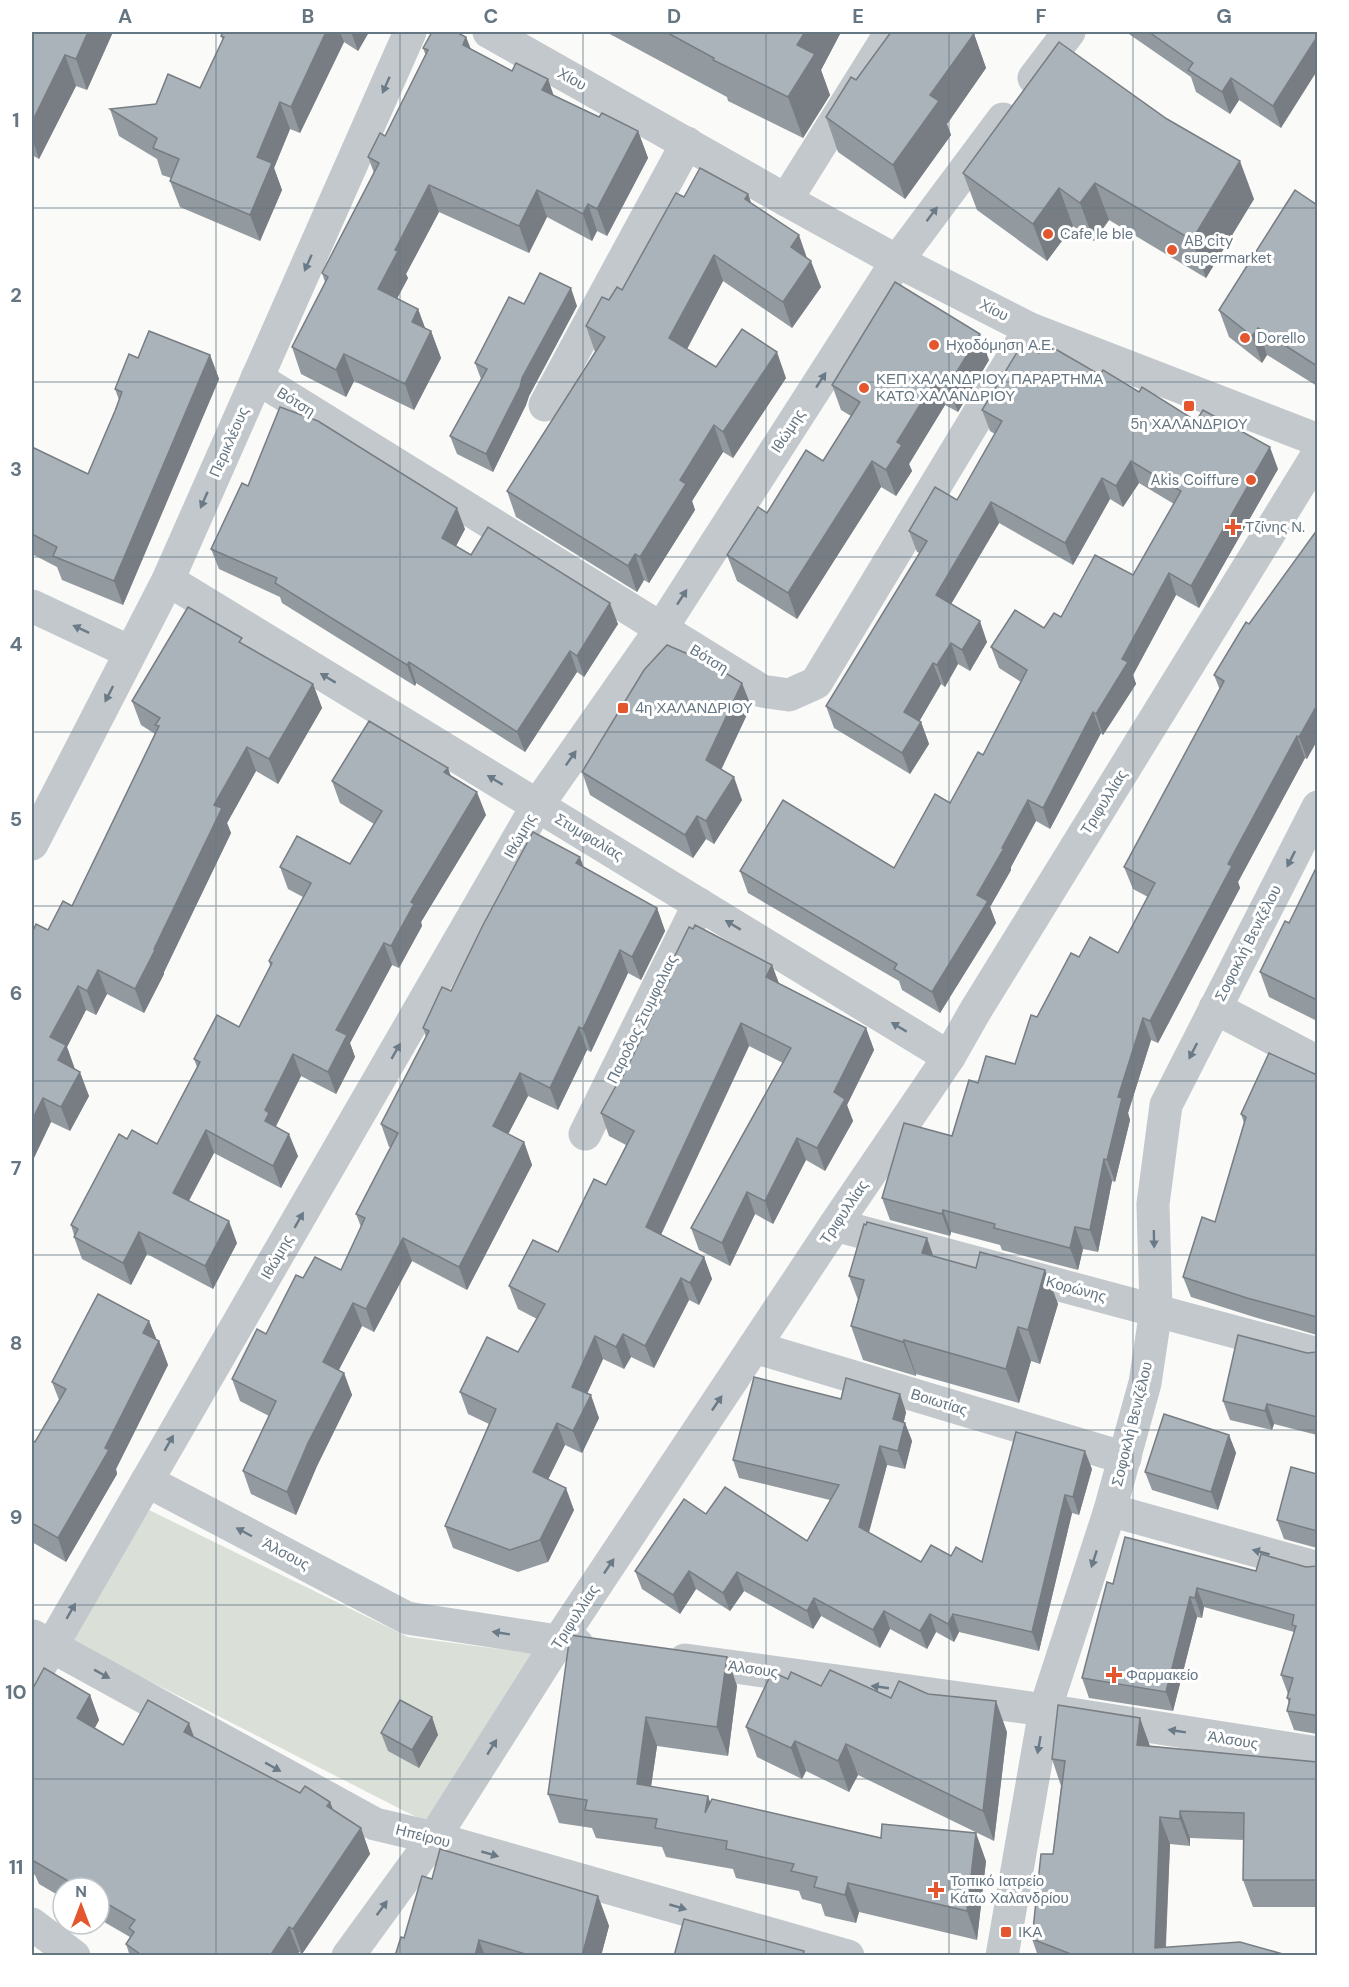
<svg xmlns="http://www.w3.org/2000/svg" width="1349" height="1987" viewBox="0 0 1349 1987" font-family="'DM Sans',sans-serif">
  <rect width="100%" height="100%" fill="#fafaf8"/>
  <polygon fill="#dadfd7" points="149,1510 408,1637 537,1654 430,1824 71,1641"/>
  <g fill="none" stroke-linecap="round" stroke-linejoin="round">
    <g stroke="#c3c8cc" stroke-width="33">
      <polyline points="489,32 786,200 897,261 1030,329 1318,440"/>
      <polyline points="1034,78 1069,32"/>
      <polyline points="786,200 891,32"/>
      <polyline points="257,378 762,691 789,695 816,683 1030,329"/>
      <polyline points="545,405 687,143"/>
      <polyline points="168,580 949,1057"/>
      <polyline points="32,606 130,652"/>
      <polyline points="32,844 168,580 410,32"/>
      <polyline points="1215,1008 1318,1062"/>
      <polyline points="585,1134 699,904"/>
      <polyline points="835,1225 1318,1354"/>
      <polyline points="754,1347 1125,1458"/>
      <polyline points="147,1481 407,1618 577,1644"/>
      <polyline points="1110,1510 1318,1568"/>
      <polyline points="33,1636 375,1824 434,1838 848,1956"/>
      <polyline points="685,1660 1045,1710 1318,1753"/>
      <polyline points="32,1680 537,806 661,629 897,261 1003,119"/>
      <polyline points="32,1924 74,1956"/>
      <polyline points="348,1956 434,1838 558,1642 835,1225 949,1057 974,1013 1318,454"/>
      <polyline points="1002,1956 1045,1710 1110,1510 1145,1383 1156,1310 1153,1204 1166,1105 1318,807"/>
    </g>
  </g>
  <g fill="#929a9f">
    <polygon points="32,32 113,32 87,90 76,86 39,159 32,155"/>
    <polygon points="223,32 369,32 358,51 344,42 300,133 290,129 274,168 282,190 260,241 180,207 170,181 171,178 162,175 157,159 119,136 110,109 156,104 200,88 223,41 221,36"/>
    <polygon points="606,32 841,32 821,70 830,95 803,138 728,101 727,97"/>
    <polygon points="1126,32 1317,32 1281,128 1239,100 1230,114 1196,92 1191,77"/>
    <polygon points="974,34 986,68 947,124 951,135 905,199 838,152 826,117 856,80"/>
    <polygon points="466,37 471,49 554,95 599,117 638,131 648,158 607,236 597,231 592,241 547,217 529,253 439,212 406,274 408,278 397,298 418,309 425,328 431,331 441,358 414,410 354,381 346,397 301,374 292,347 325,282 322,273 374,173 368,157 385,136 426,56 423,48"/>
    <polygon points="1167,119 1254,199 1206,278 1109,220 1094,241 1073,226 1047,261 977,210 963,173"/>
    <polygon points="748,194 751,203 807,258 821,287 792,328 723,281 687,349 716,367 786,378 733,458 723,452 692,501 695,510 649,583 644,580 637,592 516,517 507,491 595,352 586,326 609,300 622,290 684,197"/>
    <polygon points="1317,205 1317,386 1267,355 1262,363 1229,337 1219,310"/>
    <polygon points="524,304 577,306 529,396 526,405 493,472 457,454 450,436 481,379 475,363"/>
    <polygon points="1039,353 1100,375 1139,392 1196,421 1278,469 1199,608 1176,595 1133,675 1136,684 1103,735 1101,733 1050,829 1036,821 1011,867 1011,870 990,907 996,923 940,1013 902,990 899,981 748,893 740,871 894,868 950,803 983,755 1021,682 999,668 991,647 1044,628 1133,575 1174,504 1139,483 1123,507 1110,499 1073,565 999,523 951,604 987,642 970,671 958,664 945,687 941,684 919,721 921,722 929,744 910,774 834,728 826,706 920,553 917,552 909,531 957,500 995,434 990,431 982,410"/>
    <polygon points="210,355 219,379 123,605 62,580 57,567 32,554 32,447 88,474 115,411 119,400 115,389 138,358"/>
    <polygon points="989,360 958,412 945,405 909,464 912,471 896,496 881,487 797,619 737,581 727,555 767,513 823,461 851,416 841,410 832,385"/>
    <polygon points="248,486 465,529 456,546 471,555 618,624 584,677 577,672 525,752 416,683 415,686 282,603 280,597 219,569 211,549"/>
    <polygon points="1317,530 1307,759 1305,758 1238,882 1240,888 1158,1043 1151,1040 1128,1113 1130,1120 1115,1182 1112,1181 1098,1252 1083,1249 1078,1270 1002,1250 1000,1245 951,1232 950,1236 890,1220 882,1198 952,1136 978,1083 1015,1064 1037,1017 1079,957 1118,953 1148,897 1133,889 1124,867 1220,690 1214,675 1249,624"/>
    <polygon points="244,644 313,684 322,708 278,784 256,771 227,823 231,833 164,972 164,974 144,1013 107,994 96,1015 86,1010 67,1047 75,1069 89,1096 70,1131 51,1122 32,1162 48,930 72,906 155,734 141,725 132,701"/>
    <polygon points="751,706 721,769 742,800 714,844 706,839 693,858 590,795 582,772"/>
    <polygon points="451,776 486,815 421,922 422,926 399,968 392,965 350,1043 355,1057 336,1094 301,1076 276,1126 298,1156 281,1188 214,1153 189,1201 237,1243 213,1289 147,1254 131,1285 82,1259 74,1237 74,1235 71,1225 127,1139 157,1144 197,1067 194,1059 239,1027 270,966 269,961 303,897 288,889 280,867 350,864 374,824 340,803 332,781"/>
    <polygon points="1317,866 1317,1021 1269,997 1260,972 1289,923"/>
    <polygon points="584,867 657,908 665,931 641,980 628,973 591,1052 587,1050 558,1110 528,1096 508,1134 524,1142 532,1165 467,1290 412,1261 374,1332 362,1326 338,1370 344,1373 352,1395 317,1466 296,1515 251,1494 243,1471 269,1416 240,1401 232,1379 266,1334 303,1278 341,1270 361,1227 356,1214 391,1147 389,1147 381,1124 426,1037 423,1028 451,991"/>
    <polygon points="772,965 779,983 866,1028 874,1050 847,1105 853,1121 825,1171 806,1160 773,1224 755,1214 730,1266 699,1250 691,1228 783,1063 749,1046 661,1235 704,1257 712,1279 699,1305 689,1300 654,1368 631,1357 624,1369 603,1359 587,1394 599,1418 582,1453 565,1445 548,1479 574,1510 548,1562 518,1572 453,1548 445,1526 489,1424 468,1414 460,1392 518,1352 537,1319 518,1309 509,1286 558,1252 606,1185 626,1145 609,1136 601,1113 623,1076 668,983 665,976"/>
    <polygon points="1317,1075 1317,1335 1254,1317 1191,1297 1183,1277 1215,1222 1244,1123 1241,1114"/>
    <polygon points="933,1256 976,1268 1045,1270 1058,1304 1040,1364 1031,1361 1019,1403 916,1374 916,1376 863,1360 851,1326 858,1300 849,1276"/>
    <polygon points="149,1321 156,1339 159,1341 168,1365 116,1469 117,1474 66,1562 32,1542 32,1440 35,1442 59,1400 52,1382"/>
    <polygon points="1316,1352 1317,1352 1317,1435 1274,1424 1272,1430 1230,1420 1223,1401 1307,1353"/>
    <polygon points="841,1399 906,1412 904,1422 905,1423 912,1441 905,1469 887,1465 869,1533 921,1562 951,1556 982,1562 1092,1469 1079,1515 1072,1513 1039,1651 959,1632 954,1642 936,1632 927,1649 890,1629 880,1648 821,1616 813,1629 744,1591 730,1611 696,1589 680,1614 642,1589 635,1571 706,1514 807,1541 830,1500 739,1478 733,1460"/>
    <polygon points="1229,1435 1236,1453 1218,1510 1152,1490 1145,1472"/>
    <polygon points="1317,1474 1317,1548 1284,1539 1277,1520"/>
    <polygon points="1316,1566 1317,1566 1317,1734 1294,1730 1287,1711 1289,1703 1287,1698 1288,1694 1281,1675 1294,1632 1204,1607 1202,1618 1197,1617 1173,1711 1089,1698 1082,1678 1113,1584 1256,1571"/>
    <polygon points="570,1635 727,1657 737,1686 728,1756 657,1746 651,1787 708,1796 710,1803 881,1838 986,1861 977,1940 859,1912 856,1923 825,1916 821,1904 802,1899 799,1891 736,1878 733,1869 666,1857 662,1847 596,1838 592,1828 559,1823 548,1794"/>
    <polygon points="788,1679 821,1686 891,1698 1007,1732 994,1841 858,1775 849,1792 806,1771 802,1779 757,1757 746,1727"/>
    <polygon points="32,1690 90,1695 99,1720 95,1728 123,1745 194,1738 300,1793 330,1802 333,1810 361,1828 370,1854 302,1954 299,1952 296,1956 130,1956 126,1944 130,1937 99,1919 99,1888 63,1888 63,1898 39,1884 35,1875 32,1873"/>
    <polygon points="432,1717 438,1735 419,1768 388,1751 381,1733"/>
    <polygon points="1150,1746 1317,1762 1317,1907 1253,1907 1243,1880 1244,1840 1190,1838 1190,1846 1170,1844 1166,1947 1283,1954 1284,1956 1038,1956 1032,1939 1053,1854 1061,1786 1052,1759"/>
    <polygon points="432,1879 598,1896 609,1926 601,1956 395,1956"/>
  </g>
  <g fill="#777d82">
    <polygon points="88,32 113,32 87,90 76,59"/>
    <polygon points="326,32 340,32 344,42 300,133 291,107"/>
    <polygon points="351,32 369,32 358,51"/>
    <polygon points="805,32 841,32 821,70 830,95 803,138 788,97 797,45"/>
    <polygon points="974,34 986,68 947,124 951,135 905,199 893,165 930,95"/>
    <polygon points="466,37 476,64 463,45"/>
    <polygon points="1317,37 1317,71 1281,128 1273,106"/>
    <polygon points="65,55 76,86 39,159 32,138 32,122"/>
    <polygon points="1231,78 1239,100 1230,114 1222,92"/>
    <polygon points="548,79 557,105 542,90"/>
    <polygon points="280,102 290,129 274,168 282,190 260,241 250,215 257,157"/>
    <polygon points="638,131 648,158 607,236 597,209"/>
    <polygon points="1240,161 1254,199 1206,278 1192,240"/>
    <polygon points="1095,183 1109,220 1094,241 1080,203"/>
    <polygon points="429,185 439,212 406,274 408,278 388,316 378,289 395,250"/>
    <polygon points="1059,188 1073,226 1047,261 1033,224"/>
    <polygon points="537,190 547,217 529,253 519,226"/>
    <polygon points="748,194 757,220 745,199"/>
    <polygon points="588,204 597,231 592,241 583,214"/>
    <polygon points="799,235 808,261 791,247"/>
    <polygon points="714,255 723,281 679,364 669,338"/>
    <polygon points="811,261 821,287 792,328 783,302"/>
    <polygon points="571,288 577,306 529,396 526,405 493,472 486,454 522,378"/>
    <polygon points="418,309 428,336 412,322"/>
    <polygon points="1258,328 1267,355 1262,363 1252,336"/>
    <polygon points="431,331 441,358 414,410 405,384"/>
    <polygon points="980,334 989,360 958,412 948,386"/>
    <polygon points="777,352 786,378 733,458 723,432"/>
    <polygon points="344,354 354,381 346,397 336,370"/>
    <polygon points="210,355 219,379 123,605 114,581"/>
    <polygon points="936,379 945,405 909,464 912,471 896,496 886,470 897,442"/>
    <polygon points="714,425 723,452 692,501 695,510 649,583 640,557 680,480"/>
    <polygon points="1270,447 1278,469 1199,608 1191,586"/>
    <polygon points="872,461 881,487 797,619 788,593"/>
    <polygon points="1131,461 1139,483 1123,507 1116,486"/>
    <polygon points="1102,478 1110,499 1073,565 1065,543"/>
    <polygon points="991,502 999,523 944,616 936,595"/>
    <polygon points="457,508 465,529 449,559 442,538"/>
    <polygon points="635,554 644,580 637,592 628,566"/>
    <polygon points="1169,573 1176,595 1133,675 1136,684 1103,735 1096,714 1122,659"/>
    <polygon points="610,603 618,624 584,677 577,656"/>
    <polygon points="980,621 987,642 970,671 962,650"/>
    <polygon points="951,643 958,664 945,687 937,665"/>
    <polygon points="570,651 577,672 525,752 517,732"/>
    <polygon points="409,662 416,683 415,686 407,665"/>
    <polygon points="933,663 941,684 912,734 904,712"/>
    <polygon points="742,683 751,706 715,783 706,760"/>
    <polygon points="313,684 322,708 278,784 269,759"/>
    <polygon points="1317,705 1317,741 1307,759 1299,737"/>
    <polygon points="1093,712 1101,733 1050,829 1043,808"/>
    <polygon points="921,722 929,744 910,774 902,753"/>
    <polygon points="1297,736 1305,758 1238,882 1240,888 1158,1043 1150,1021 1228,864"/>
    <polygon points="247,747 256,771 227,823 231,833 164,972 164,974 144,1013 135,989 154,949 214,805"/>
    <polygon points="448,768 456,790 444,772"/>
    <polygon points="734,777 742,800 714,844 706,821"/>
    <polygon points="477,792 486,815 421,922 422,926 399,968 391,946 411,902"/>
    <polygon points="1028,800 1036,821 1011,867 1011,870 990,907 996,923 940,1013 932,992 977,895"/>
    <polygon points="697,816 706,839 693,858 685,835"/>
    <polygon points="580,857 588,879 576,863"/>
    <polygon points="657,908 665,931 641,980 632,957"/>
    <polygon points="384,943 392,965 350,1043 355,1057 336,1094 328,1072 336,1030"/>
    <polygon points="620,950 628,973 591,1052 583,1029"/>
    <polygon points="772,965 780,987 766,977"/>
    <polygon points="98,970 107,994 96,1015 87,991"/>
    <polygon points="78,986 86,1010 67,1047 75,1070 67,1084 50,1037"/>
    <polygon points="1143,1018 1151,1040 1128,1113 1130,1120 1115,1182 1107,1160 1118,1097"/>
    <polygon points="741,1023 749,1046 654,1249 646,1227"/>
    <polygon points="579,1027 587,1050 558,1110 550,1088"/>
    <polygon points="866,1028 874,1050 847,1105 853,1121 825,1171 817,1148 834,1092"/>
    <polygon points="293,1054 301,1076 275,1128 265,1121 265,1110"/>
    <polygon points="80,1072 89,1096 70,1131 61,1107"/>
    <polygon points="520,1073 528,1096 501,1148 493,1126"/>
    <polygon points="43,1098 51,1122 32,1162 32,1120"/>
    <polygon points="206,1130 214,1153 181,1215 173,1193"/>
    <polygon points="289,1134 298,1156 281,1188 273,1166"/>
    <polygon points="797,1138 806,1160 773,1224 765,1201"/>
    <polygon points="524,1142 532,1165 467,1290 459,1267"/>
    <polygon points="1104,1159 1112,1181 1098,1252 1090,1230"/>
    <polygon points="747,1192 755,1214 730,1266 722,1243"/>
    <polygon points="943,1210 951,1232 950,1236 942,1214"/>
    <polygon points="229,1221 237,1243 213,1289 205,1266"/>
    <polygon points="1075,1227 1083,1249 1078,1270 1070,1248"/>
    <polygon points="139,1232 147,1254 131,1285 123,1263"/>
    <polygon points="403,1238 412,1261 374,1332 366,1309"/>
    <polygon points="927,1238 939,1272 922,1253"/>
    <polygon points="704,1257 712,1279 699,1305 690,1283"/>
    <polygon points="1045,1270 1058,1304 1040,1364 1028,1330"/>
    <polygon points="681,1278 689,1300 654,1368 645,1346"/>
    <polygon points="353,1303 362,1326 331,1385 323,1362"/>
    <polygon points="149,1321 158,1343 159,1341 168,1365 116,1469 117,1474 66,1562 58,1538 105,1448 143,1333"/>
    <polygon points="1018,1327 1031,1361 1019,1403 1006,1369"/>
    <polygon points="623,1334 631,1357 624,1369 616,1347"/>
    <polygon points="595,1336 603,1359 580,1409 572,1387"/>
    <polygon points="904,1340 916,1374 916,1376 903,1342"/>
    <polygon points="344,1373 352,1395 317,1466 296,1515 287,1492 308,1443"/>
    <polygon points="900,1394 906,1412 900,1438 893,1419"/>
    <polygon points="591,1395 599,1418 582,1453 573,1431"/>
    <polygon points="1267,1404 1274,1424 1272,1430 1265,1411"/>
    <polygon points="557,1423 565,1445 541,1494 533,1472"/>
    <polygon points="905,1423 912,1441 905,1469 898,1451"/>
    <polygon points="1229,1435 1236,1453 1218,1510 1211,1492"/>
    <polygon points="880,1446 887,1465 865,1546 859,1527"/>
    <polygon points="1085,1451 1092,1469 1079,1515 1073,1497"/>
    <polygon points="566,1488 574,1510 548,1562 540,1540"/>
    <polygon points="1065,1495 1072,1513 1039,1651 1032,1632"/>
    <polygon points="689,1571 696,1589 680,1614 673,1595"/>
    <polygon points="737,1572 744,1591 730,1611 723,1593"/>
    <polygon points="1197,1588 1204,1607 1202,1618 1195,1598"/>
    <polygon points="1190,1597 1197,1617 1173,1711 1166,1692"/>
    <polygon points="814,1598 821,1616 813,1629 807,1611"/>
    <polygon points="884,1611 890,1629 880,1648 873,1630"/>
    <polygon points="930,1614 936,1632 927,1649 920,1631"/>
    <polygon points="953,1614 959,1632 954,1642 948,1624"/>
    <polygon points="727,1657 737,1686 728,1756 717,1727"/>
    <polygon points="90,1695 99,1720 86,1743 77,1718"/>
    <polygon points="996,1701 1007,1732 994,1841 983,1811"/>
    <polygon points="432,1717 438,1735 419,1768 412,1750"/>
    <polygon points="646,1717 657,1746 647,1813 637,1784"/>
    <polygon points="1140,1718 1150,1746 1147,1772 1137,1745"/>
    <polygon points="189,1723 198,1748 184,1732"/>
    <polygon points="795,1741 806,1771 802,1779 791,1748"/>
    <polygon points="846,1744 858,1775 849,1792 838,1761"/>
    <polygon points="708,1796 718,1825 705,1813"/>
    <polygon points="330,1802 340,1827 327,1806"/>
    <polygon points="1180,1811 1190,1838 1190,1846 1180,1819"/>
    <polygon points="1160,1817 1170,1844 1165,1956 1155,1948"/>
    <polygon points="361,1828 370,1854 302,1954 293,1929"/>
    <polygon points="976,1833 986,1861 977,1940 967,1911"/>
    <polygon points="848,1883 859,1912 856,1923 845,1895"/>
    <polygon points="598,1896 609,1926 601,1956 582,1956"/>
    <polygon points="289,1927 299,1952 296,1956 270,1956"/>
    <polygon points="479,1940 485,1956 475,1956"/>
  </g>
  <g fill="#aab3b9" stroke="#777d82" stroke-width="1.5">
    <polygon points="32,32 88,32 76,59 65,55 32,122"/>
    <polygon points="223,32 326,32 291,107 280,102 257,157 272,163 250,215 170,181 179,159 153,148 157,138 110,109 156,104 168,74 200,88 224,37 221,36"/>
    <polygon points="432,32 456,32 466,37 463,45 512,71 516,63 548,79 542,90 599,117 602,113 638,131 597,209 588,204 583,214 537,190 519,226 429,185 395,250 398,251 378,289 418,309 412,322 431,331 405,384 344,354 336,370 292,347 328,277 322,273 379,163 368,157 380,133 385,136 428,50 423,48"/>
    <polygon points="666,32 805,32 797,45 815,54 788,97 713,60 714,58"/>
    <polygon points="891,32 970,32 974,34 930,95 939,101 893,165 826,117 851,77 856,80"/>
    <polygon points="1149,32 1317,32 1317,37 1273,106 1231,78 1222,92 1188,70 1193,63"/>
    <polygon points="1059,42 1167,119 1240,161 1192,240 1095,183 1080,203 1059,188 1033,224 963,173"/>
    <polygon points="700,168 748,194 745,199 799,235 791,247 811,261 783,302 714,255 669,338 716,367 742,329 777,352 723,432 714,425 680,480 686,484 640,557 635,554 628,566 507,491 605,337 586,326 602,297 609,300 617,287 622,290 676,193 684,197"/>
    <polygon points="1295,190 1317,205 1317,366 1258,328 1252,336 1219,310"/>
    <polygon points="540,273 571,288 522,378 520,387 486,454 450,436 487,369 475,363 509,297 524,304"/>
    <polygon points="895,282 980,334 948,386 936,379 897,442 902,445 886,470 872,461 788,593 727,555 758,507 767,513 806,450 823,461 860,402 832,385"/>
    <polygon points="149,331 210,355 114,581 53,556 57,547 32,534 32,447 88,474 115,411 122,392 115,389 129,354 138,358"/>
    <polygon points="1045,343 1100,375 1103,370 1139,392 1142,387 1196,421 1203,410 1270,447 1191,586 1169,573 1122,659 1128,662 1096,714 1093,712 1043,808 1028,800 1002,848 1004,848 977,895 988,901 932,992 894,969 897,964 740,871 783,800 894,868 935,794 950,803 978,752 983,755 1027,670 991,647 1015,610 1044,628 1054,613 1061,617 1095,555 1133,575 1181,491 1131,461 1116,486 1102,478 1065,543 991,502 936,595 980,621 962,650 951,643 937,665 933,663 904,712 921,722 902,753 826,706 927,541 909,531 935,487 957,500 1002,421 982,410 1022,344 1039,353"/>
    <polygon points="280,407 318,421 457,508 442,538 471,555 488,527 610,603 577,656 570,651 517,732 409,662 407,665 275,583 277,578 211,549 242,483 248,486"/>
    <polygon points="1317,530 1317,705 1299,737 1297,736 1228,864 1232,866 1150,1021 1143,1018 1118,1097 1122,1098 1107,1160 1104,1159 1090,1230 1075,1227 1070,1248 994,1228 995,1224 943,1210 942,1214 882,1198 904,1123 952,1136 969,1080 978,1083 986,1056 1015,1064 1031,1015 1037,1017 1071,953 1079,957 1090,937 1118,953 1155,883 1124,867 1224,681 1214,675 1246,622 1249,624"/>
    <polygon points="188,607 242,638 239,642 313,684 269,759 247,747 214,805 222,808 154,949 155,950 135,989 98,970 87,991 78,986 50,1037 66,1045 58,1060 80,1072 61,1107 43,1098 32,1120 32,933 36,924 48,930 63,901 72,906 159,726 155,725 160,718 132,701"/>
    <polygon points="667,645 711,664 742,683 706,760 734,777 706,821 697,816 685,835 582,772 644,670"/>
    <polygon points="369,721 448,768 444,772 477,792 411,902 414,904 391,946 384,943 336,1030 347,1035 328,1072 293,1054 265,1110 269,1113 265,1121 289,1134 273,1166 206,1130 173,1193 229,1221 205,1266 139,1232 123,1263 74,1237 78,1229 71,1225 119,1134 127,1139 132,1130 157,1144 200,1062 194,1059 217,1015 239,1027 272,963 269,961 311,883 280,867 297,836 350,864 382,811 332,781"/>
    <polygon points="533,832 580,857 576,863 657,908 632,957 620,950 583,1029 579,1027 550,1088 520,1073 493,1126 524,1142 459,1267 403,1238 366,1309 353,1303 323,1362 344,1373 308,1443 287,1492 243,1471 276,1401 232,1379 257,1329 266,1334 296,1275 303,1278 315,1257 341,1270 365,1218 356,1214 398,1133 381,1124 429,1031 423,1028 442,987 451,991 483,925"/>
    <polygon points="1317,866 1317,1000 1260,972 1285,921 1289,923"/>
    <polygon points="695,925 772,965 766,977 866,1028 834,1092 845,1099 817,1148 797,1138 765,1201 747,1192 722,1243 691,1228 791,1048 741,1023 646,1227 704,1257 690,1283 681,1278 645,1346 623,1334 616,1347 595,1336 572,1387 591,1395 573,1431 557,1423 533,1472 566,1488 540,1540 510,1550 445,1526 496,1409 460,1392 487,1337 518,1352 545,1304 509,1286 533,1240 558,1252 594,1179 606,1185 634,1131 601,1113 622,1075 623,1076 670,979 665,976 689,927 693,929"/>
    <polygon points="1269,1053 1317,1075 1317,1317 1247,1298 1183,1277 1202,1217 1215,1222 1246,1117 1241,1114"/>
    <polygon points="867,1222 927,1238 922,1253 976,1268 980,1252 1045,1270 1028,1330 1018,1327 1006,1369 904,1340 903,1342 851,1326 864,1280 849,1276 864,1224 866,1225"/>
    <polygon points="98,1294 149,1321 143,1333 159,1341 105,1448 109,1450 58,1538 32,1523 32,1440 35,1442 66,1389 52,1382"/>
    <polygon points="1238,1335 1307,1353 1317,1352 1317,1417 1267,1404 1265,1411 1223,1401"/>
    <polygon points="754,1377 841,1399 846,1378 900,1394 893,1419 905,1423 898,1451 880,1446 859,1527 921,1562 931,1545 951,1556 956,1547 982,1562 1016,1432 1085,1451 1073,1497 1065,1495 1032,1632 953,1614 948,1624 930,1614 920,1631 884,1611 873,1630 814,1598 807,1611 737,1572 723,1593 689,1571 673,1595 635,1571 684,1499 706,1514 725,1487 807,1541 839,1485 733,1460"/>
    <polygon points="1164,1414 1229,1435 1211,1492 1145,1472"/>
    <polygon points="1291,1467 1317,1474 1317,1531 1277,1520"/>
    <polygon points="1125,1537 1256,1571 1261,1554 1306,1567 1317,1566 1317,1717 1314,1715 1287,1711 1290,1699 1287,1698 1293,1678 1281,1675 1296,1626 1292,1625 1294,1615 1197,1588 1195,1598 1190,1597 1166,1692 1082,1678 1107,1582 1113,1584"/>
    <polygon points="570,1635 727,1657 717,1727 646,1717 637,1784 708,1796 705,1813 712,1799 881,1838 882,1824 976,1833 967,1911 848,1883 845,1895 814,1887 817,1877 791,1871 794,1864 726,1849 727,1841 655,1828 657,1819 585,1810 587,1800 548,1794"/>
    <polygon points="44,1668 90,1695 77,1718 123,1745 148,1700 189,1723 184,1732 300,1793 305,1786 330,1802 327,1806 361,1828 293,1929 289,1927 270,1956 143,1956 126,1944 134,1932 129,1928 135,1920 99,1899 99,1888 80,1888 32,1860 32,1690"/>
    <polygon points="830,1670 891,1698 899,1681 928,1694 996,1701 983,1811 846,1744 838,1761 795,1741 791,1748 746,1727 772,1672 788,1679 791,1672 821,1686"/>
    <polygon points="400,1700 432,1717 412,1750 381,1733"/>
    <polygon points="1058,1705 1140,1718 1137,1745 1317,1762 1317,1880 1243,1880 1244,1813 1180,1811 1180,1819 1160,1817 1155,1948 1240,1942 1283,1954 1283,1956 1076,1956 1032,1939 1041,1854 1053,1854 1065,1761 1052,1759"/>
    <polygon points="440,1849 598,1896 582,1956 532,1956 479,1940 475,1956 395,1956 401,1937 404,1938 422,1876 432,1879"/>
    <polygon points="684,1919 804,1951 803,1956 674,1956"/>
  </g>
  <defs><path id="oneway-solid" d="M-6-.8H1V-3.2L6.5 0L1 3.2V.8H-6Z" transform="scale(1.5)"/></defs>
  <g fill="#6a7a87">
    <use href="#oneway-solid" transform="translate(386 85) rotate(114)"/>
    <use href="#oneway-solid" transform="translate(932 214) rotate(-53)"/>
    <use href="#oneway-solid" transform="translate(308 263) rotate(114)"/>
    <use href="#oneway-solid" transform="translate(821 380) rotate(-57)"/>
    <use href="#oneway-solid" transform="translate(204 500) rotate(114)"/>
    <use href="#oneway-solid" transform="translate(682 597) rotate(-57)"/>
    <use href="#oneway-solid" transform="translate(81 629) rotate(-155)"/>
    <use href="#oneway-solid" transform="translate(328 678) rotate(-149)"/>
    <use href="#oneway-solid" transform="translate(109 694) rotate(117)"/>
    <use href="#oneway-solid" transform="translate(571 758) rotate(-55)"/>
    <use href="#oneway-solid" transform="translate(495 780) rotate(-149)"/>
    <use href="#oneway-solid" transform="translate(1291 859) rotate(117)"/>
    <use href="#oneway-solid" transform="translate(733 925) rotate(-149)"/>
    <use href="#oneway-solid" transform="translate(899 1027) rotate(-149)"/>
    <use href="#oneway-solid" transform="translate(396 1051) rotate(-60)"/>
    <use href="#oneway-solid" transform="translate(1193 1051) rotate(117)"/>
    <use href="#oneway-solid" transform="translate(299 1220) rotate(-60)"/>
    <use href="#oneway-solid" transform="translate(1154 1239) rotate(89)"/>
    <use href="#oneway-solid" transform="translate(717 1403) rotate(-56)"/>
    <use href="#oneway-solid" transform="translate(169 1443) rotate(-60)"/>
    <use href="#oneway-solid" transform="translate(244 1532) rotate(-152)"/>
    <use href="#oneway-solid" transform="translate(1261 1552) rotate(-165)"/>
    <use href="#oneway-solid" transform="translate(1094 1559) rotate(108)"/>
    <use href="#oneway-solid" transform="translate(609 1566) rotate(-56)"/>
    <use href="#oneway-solid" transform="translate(71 1611) rotate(-60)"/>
    <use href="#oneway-solid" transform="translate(501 1633) rotate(-171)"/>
    <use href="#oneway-solid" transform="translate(102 1674) rotate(29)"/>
    <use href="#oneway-solid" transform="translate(880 1687) rotate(-172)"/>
    <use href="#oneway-solid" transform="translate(1177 1731) rotate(-171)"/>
    <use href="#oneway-solid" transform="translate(1039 1745) rotate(100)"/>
    <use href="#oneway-solid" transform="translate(492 1747) rotate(-58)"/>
    <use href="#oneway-solid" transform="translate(273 1767) rotate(29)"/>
    <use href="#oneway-solid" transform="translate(490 1854) rotate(16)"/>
    <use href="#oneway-solid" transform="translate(678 1907) rotate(16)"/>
    <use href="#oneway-solid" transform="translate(382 1908) rotate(-54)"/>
  </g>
  <path fill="none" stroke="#657683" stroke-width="1.5" stroke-opacity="0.55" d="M216 32V1956M400 32V1956M583 32V1956M766 32V1956M949 32V1956M1133 32V1956M32 208H1318M32 382H1318M32 557H1318M32 732H1318M32 906H1318M32 1081H1318M32 1255H1318M32 1430H1318M32 1605H1318M32 1779H1318"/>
  <g fill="#e4572e" stroke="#fff" stroke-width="2">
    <circle cx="1048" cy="234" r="6"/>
    <circle cx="1172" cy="250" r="6"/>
    <circle cx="1245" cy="338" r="6"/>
    <circle cx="934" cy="345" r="6"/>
    <circle cx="864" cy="388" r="6"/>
    <rect x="1183" y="400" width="12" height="12" rx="3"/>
    <circle cx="1251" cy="480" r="6"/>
    <path d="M1230 518h6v6h6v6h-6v6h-6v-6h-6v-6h6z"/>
    <rect x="617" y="702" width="12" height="12" rx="3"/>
    <path d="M1111 1666h6v6h6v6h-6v6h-6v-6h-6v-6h6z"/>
    <path d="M933 1881h6v6h6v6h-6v6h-6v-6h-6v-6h6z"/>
    <rect x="1000" y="1926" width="12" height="12" rx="3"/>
  </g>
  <g text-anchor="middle" stroke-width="6" stroke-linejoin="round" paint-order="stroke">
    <g font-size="15" fill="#657683" stroke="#fff">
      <text transform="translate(572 79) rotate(29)" y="5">Χίου</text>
      <text transform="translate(994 310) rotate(27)" y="5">Χίου</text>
      <text transform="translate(296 402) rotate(32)" y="5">Βότση</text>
      <text transform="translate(788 431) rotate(-57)" y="5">Ιθώμης</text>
      <text transform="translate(229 442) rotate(-66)" y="5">Περικλέους</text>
      <text transform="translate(709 659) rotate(31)" y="5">Βότση</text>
      <text transform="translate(1104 802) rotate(-58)" y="5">Τριφυλλίας</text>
      <text transform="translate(520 836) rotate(-60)" y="5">Ιθώμης</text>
      <text transform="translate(589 837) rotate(31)" y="5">Στυμφαλίας</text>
      <text transform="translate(1248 943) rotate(-63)" y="5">Σοφοκλή Βενιζέλου</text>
      <text transform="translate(642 1019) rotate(-64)" y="5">Παροδος Στυμφαλιας</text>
      <text transform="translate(844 1212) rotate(-56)" y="5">Τριφυλλίας</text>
      <text transform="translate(277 1257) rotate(-60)" y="5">Ιθώμης</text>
      <text transform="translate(1076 1289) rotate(15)" y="5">Κορώνης</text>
      <text transform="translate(939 1402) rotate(17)" y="5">Βοιωτίας</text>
      <text transform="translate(1132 1424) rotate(-76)" y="5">Σοφοκλή Βενιζέλου</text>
      <text transform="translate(286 1554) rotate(28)" y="5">Άλσους</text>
      <text transform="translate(575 1617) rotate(-57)" y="5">Τριφυλλίας</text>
      <text transform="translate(753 1669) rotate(8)" y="5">Άλσους</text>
      <text transform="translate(1233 1740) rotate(9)" y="5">Άλσους</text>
      <text transform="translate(423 1836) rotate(14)" y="5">Ηπείρου</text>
    </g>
    <g font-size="15" fill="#657683" stroke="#fff" text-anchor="start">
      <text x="1060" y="239">Cafe le ble</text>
      <text x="1184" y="246">AB city<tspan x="1184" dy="17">supermarket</tspan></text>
      <text x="1257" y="343">Dorello</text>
      <text x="946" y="350">Ηχοδόμηση Α.Ε.</text>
      <text x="876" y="384">ΚΕΠ ΧΑΛΑΝΔΡΙΟΥ ΠΑΡΑΡΤΗΜΑ<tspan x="876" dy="17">ΚΑΤΩ ΧΑΛΑΝΔΡΙΟΥ</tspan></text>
      <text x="1189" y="429" text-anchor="middle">5η ΧΑΛΑΝΔΡΙΟΥ</text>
      <text x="1239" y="485" text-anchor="end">Akis Coiffure</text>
      <text x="1245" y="532">Τζίνης Ν.</text>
      <text x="635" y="713">4η ΧΑΛΑΝΔΡΙΟΥ</text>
      <text x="1126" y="1680">Φαρμακείο</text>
      <text x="950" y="1886">Τοπικό Ιατρείο<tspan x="950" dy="17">Κάτω Χαλανδρίου</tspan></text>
      <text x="1018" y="1937">ΙΚΑ</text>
    </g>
  </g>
  <rect width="1349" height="1987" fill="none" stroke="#ffffff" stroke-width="66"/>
  <g transform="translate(81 1906)"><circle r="28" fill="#ffffff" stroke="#c1c8cd" stroke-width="1.5"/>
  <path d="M0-4.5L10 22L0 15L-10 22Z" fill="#e4572e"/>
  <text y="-9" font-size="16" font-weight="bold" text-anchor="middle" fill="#657683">N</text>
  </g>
  <rect x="33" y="33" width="1283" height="1921" fill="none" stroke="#657683" stroke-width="2"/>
  <g font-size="20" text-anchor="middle" font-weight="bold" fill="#657683">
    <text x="125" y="23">A</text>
    <text x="308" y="23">B</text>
    <text x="491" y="23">C</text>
    <text x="674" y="23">D</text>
    <text x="858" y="23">E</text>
    <text x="1041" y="23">F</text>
    <text x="1224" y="23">G</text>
    <text x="16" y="127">1</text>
    <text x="16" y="302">2</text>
    <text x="16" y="476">3</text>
    <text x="16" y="651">4</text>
    <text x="16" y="826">5</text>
    <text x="16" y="1000">6</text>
    <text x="16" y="1175">7</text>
    <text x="16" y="1350">8</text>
    <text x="16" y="1524">9</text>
    <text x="16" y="1699">10</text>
    <text x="16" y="1874">11</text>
  </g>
</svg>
